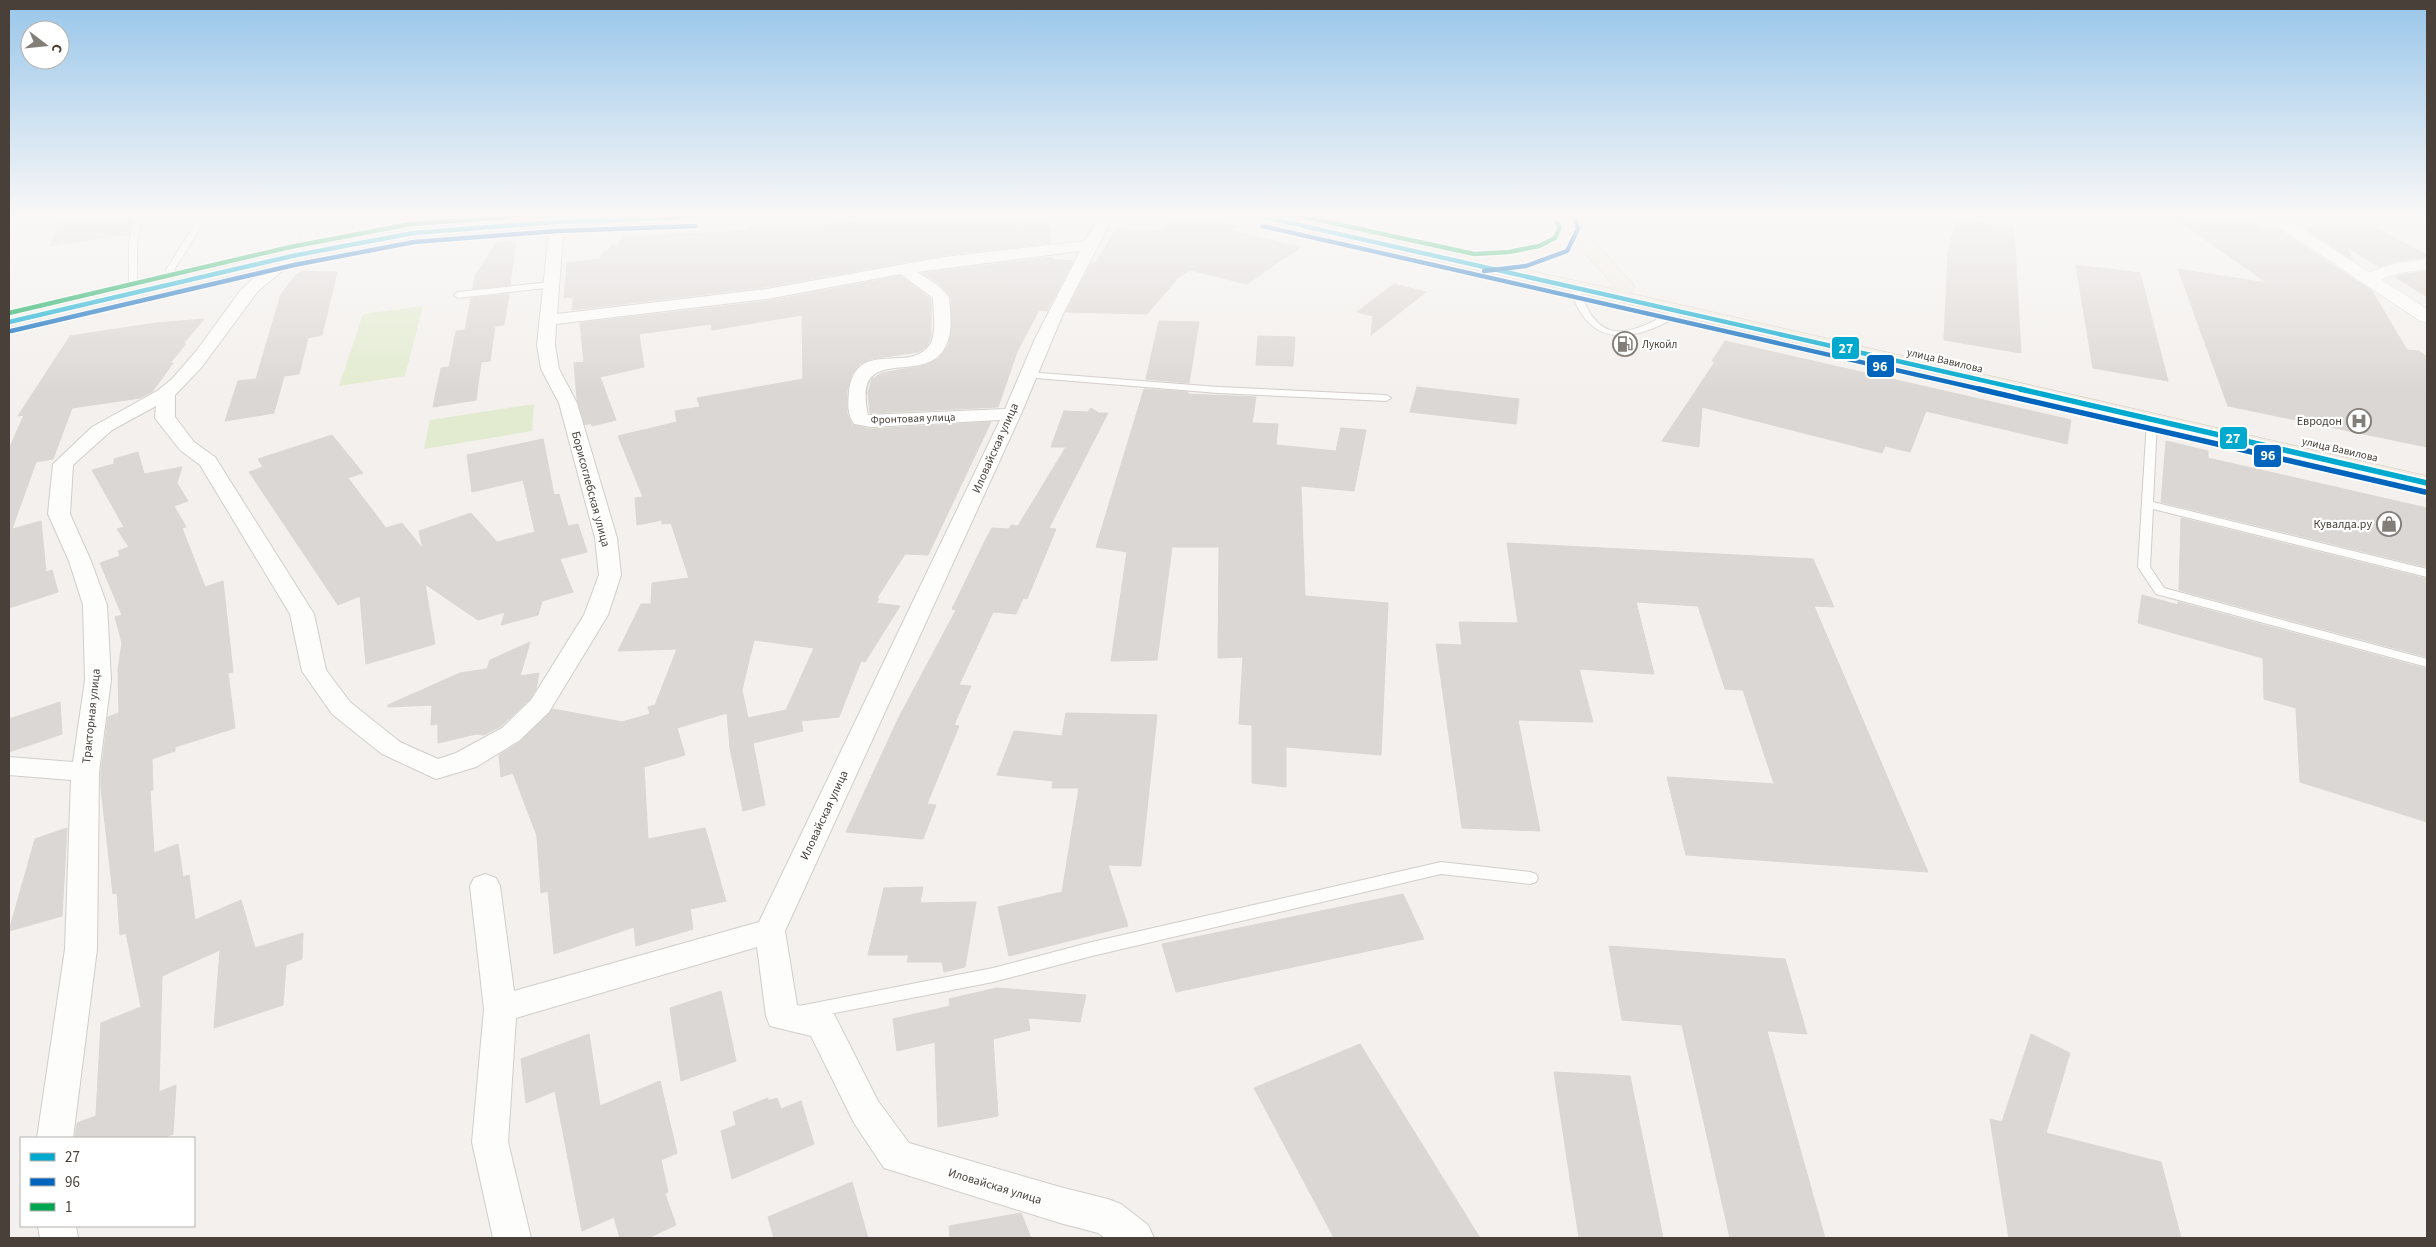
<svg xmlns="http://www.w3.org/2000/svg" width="2436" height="1247" viewBox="0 0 2436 1247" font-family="'Source Sans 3',sans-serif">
  <rect width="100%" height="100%" fill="#f3f0ed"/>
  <g fill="#e2ebcf">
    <polygon points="423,306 405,376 339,386 363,314"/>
    <polygon points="534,404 532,431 424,449 430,420"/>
  </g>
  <g fill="#dbd7d4" stroke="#dbd7d3" fill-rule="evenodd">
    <polygon points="62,217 133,217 129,234 50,246"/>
    <polygon points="913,217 966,217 967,220 999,217 1044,217 1048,218 1051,243 944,255 767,287 572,310 573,297 564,298 567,263 600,259 603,252 608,251 611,245 618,245 622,237 747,231 749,227 799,225 798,227"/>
    <polygon points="1171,217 1197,218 1237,226 1231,231 1301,247 1247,284 1190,270 1178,278 1147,314 1066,312 1092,262 1096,262 1117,228 1162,231"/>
    <polygon points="2173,217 2247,217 2266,229 2278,229 2372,291 2407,350 2419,351 2427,357 2427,447 2228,406 2178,269 2267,283"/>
    <polygon points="1956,219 2014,228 2021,353 1944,340 1948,253"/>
    <polygon points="2375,227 2427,255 2427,257 2397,261 2379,267 2345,245 2353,260 2304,228"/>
    <polygon points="516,241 510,285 473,289 475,276 496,243"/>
    <polygon points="1052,257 1052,259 1073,261 1047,311 1039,310 1017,352 998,407 870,413 868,392 872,379 882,373 926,365 939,358 949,344 952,326 951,297 940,284 922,273"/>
    <polygon points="2076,265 2140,273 2168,381 2093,368"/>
    <polygon points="302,271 337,272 322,335 308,338 299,374 284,376 274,413 225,421 238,381 256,379 281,294 295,276"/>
    <polygon points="2427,271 2427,297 2395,277 2400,275"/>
    <path d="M901 276 931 299V336L927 346 918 352 871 359 860 364 852 374 847 391V413L852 425 871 429 991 422 928 555 905 554 877 598 879 599 876 603 900 606 865 662 861 661 839 717 801 721 803 731 753 743 765 805 743 811 730 748 727 713 677 728 685 755 644 767 648 839 705 828 726 901 690 909 693 929 636 946 634 927 554 954 548 891 541 893 537 836 513 773 501 777 499 755 521 741 553 709 622 722 650 714 648 707 655 705 677 649 618 651 641 604H651L652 583 689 578 671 523 662 524V520L637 525 635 498 643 497 618 436 677 422 675 411 700 407 697 398 803 379 802 315 712 330 711 324 639 334 644 367 600 377 616 420 592 426 591 423 585 425 577 399 574 363 584 362 580 323 767 301ZM754 640 814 648 786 710 748 718 742 690Z"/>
    <polygon points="1394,284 1426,292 1371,335 1373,316 1357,312"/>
    <polygon points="509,294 504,325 495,326 490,361 481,362 476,400 433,407 441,368 449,367 456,331 465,330 471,298"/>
    <polygon points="204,319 183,344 186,344 170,363 173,363 152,392 140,398 72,408 53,459 36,462 12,529 9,529 9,449 24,415 18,416 70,336 156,323"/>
    <polygon points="1159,321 1199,322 1189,383 1146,379"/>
    <polygon points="1258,336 1295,337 1293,366 1256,365"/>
    <polygon points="1725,341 2071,420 2067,444 1926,411 1910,452 1885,446 1882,453 1702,407 1699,447 1662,441 1715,362 1712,361"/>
    <polygon points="1417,387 1519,399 1516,424 1410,412"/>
    <polygon points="1144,389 1188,392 1187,394 1256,397 1252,423 1278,424 1276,445 1336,451 1341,428 1366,430 1354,491 1301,486 1305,596 1388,603 1381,755 1286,747 1286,787 1252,783 1252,725 1239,724 1243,657 1218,658 1219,547 1172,547 1157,660 1111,661 1127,552 1096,547"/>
    <polygon points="1091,408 1099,413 1108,413 1049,528 1056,529 1027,599 1023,598 1016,614 993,612 959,685 971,686 954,725 959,726 927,804 936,805 923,839 846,832 898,719 956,610 952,609 987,537 992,528 1009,529 1011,525 1018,526 1066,447 1051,447 1064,411 1088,412"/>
    <polygon points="332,435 363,473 348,478 386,528 402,523 423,549 419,531 471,513 497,542 535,532 523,480 472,492 467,455 543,439 554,495 559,494 568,526 578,524 587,552 560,559 573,592 542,601 538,615 501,625 505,612 478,620 425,584 435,644 366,664 360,596 338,605 249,472 263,467 258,459"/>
    <polygon points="2166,441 2208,451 2208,458 2427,508 2427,567 2161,502"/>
    <polygon points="138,452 144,474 182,467 177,483 188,501 174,506 186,527 182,528 205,587 223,581 233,672 228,673 235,728 175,747 175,751 152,759 153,790 150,791 154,853 178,844 183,877 189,875 195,920 241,900 255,948 303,933 302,959 286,965 283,1005 214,1028 220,950 162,976 159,1092 176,1085 173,1134 163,1138 75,1138 77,1123 96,1116 101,1023 141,1007 126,933 120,935 117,893 113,894 101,788 101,772 108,717 119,713 118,670 122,643 115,617 122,615 100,563 120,556 118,551 129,547 117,529 124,527 92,470 114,464 114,459"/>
    <polygon points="2181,518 2427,579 2427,657 2179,590"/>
    <polygon points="41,521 46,572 52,570 58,592 9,608 9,530"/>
    <polygon points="1507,543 1813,559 1834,607 1814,606 1928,872 1686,855 1667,777 1774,784 1743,690 1725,689 1698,606 1636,602 1654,674 1579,669 1593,722 1518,720 1540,831 1462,828 1436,644 1462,645 1459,622 1518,623"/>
    <polygon points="2142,595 2178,605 2178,602 2427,669 2427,822 2300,782 2296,708 2264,699 2263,658 2138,623"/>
    <polygon points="530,642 520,676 539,673 536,689 530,699 501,726 484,735 476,734 438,743 438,724 431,725 432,705 388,707 388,705 460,673 487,669 490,660"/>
    <polygon points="60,702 62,734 9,752 9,719"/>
    <polygon points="1066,713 1157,715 1141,866 1108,865 1128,926 1009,956 998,907 1062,892 1079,788 1052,788 1053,781 997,775 1014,731 1062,736"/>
    <polygon points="67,828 62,916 9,931 35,839"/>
    <polygon points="923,887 920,903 976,902 965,967 944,972 942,962 907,962 909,955 868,955 884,888"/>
    <polygon points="1403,894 1424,939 1176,992 1162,944"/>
    <polygon points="1609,946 1785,959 1807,1034 1767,1031 1825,1238 1730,1238 1682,1025 1622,1020"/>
    <polygon points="997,988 1086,995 1080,1022 1028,1018 1030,1030 993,1039 998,1116 938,1127 935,1042 897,1051 893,1019 950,1006 949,999"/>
    <polygon points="721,991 736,1061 681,1081 670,1008"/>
    <polygon points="589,1034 600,1106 660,1081 677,1153 661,1160 668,1192 665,1194 676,1225 648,1238 620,1238 614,1217 582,1231 555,1091 526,1103 521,1059"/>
    <polygon points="2031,1034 2070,1053 2046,1133 2161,1162 2181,1238 2009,1238 1990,1119 2002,1122"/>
    <polygon points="1360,1044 1480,1238 1334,1238 1254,1088"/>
    <polygon points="1554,1072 1630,1076 1663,1238 1579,1238"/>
    <polygon points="768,1098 768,1101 777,1098 781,1109 801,1101 814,1144 732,1179 721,1131 736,1125 733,1112"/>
    <polygon points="852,1182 868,1238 774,1238 768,1217"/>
    <polygon points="1021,1213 1031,1238 950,1238 949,1226"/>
  </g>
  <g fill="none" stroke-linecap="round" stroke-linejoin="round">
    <defs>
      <g id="service">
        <polygon points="135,217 143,217 137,243 137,283 133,286 129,283 129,243"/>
        <polygon points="199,217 207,217 174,270 175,274 168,276 166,270"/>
        <polygon points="1522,217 1536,217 1574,227 1570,229"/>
        <polygon points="551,282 554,283 554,287 458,298 454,295 458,292"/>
        <path d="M1572 284 1579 286C1604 379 1670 298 1687 311 1682 316 1674 319 1667 322 1637 337 1602 346 1581 313 1576 305 1570 293 1572 284Z"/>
        <polygon points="1027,372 1218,387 1386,395 1391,398 1386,401 1218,393 1024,377 1022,375"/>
        <polygon points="2152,417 2157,420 2153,502 2427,569 2427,577 2153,509 2150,567 2164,588 2427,659 2427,667 2156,594 2138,567 2147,420"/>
        <polygon points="1441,862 1530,872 1536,874 1538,878 1536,882 1530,884 1441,874 1092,956 993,982 799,1020 793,1018 790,1013 793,1008 799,1006 993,968 1092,942"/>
      </g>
      <g id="minor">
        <path d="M1099 217H1113L1063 314 1021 414 785 931 797 1005 834 1014 878 1101 909 1143 1060 1187 1108 1199 1121 1204 1148 1225 1154 1238H1105L1098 1233 1060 1223 884 1168 854 1123 811 1036 770 1026 766 1016 757 947 516 1018 508 1142 531 1238H493L472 1142 484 1009 470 886 474 878 485 874 496 878 500 886 514 991 759 922 1000 420 871 427 854 424C847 414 848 403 849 391 857 338 906 373 928 347 938 336 933 312 933 298L901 274 767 299 556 324 555 345 559 369 577 403 617 538 621 575 608 615 549 712 520 740 476 767 436 779 382 754 332 714 302 671 290 614 200 465 180 450 155 418 156 406 112 430 73 465 70 514 91 561 107 605 111 680 99 772 97 949 73 1138H37L65 949 71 780 9 775V757L73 762 85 680 83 605 69 561 48 514 53 464 92 427 157 391 172 379 197 350 240 291 259 273 287 253 292 251 300 256 258 291 201 368 175 395V417L194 442 215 457 314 614 326 670 350 702 400 742 438 759 456 753 502 728 531 700 584 615 599 575 595 538 559 403 541 369 537 345 550 222 552 219 557 218 564 222 557 314 767 289 944 257 1085 241ZM1080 251 1035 339 1005 409 868 415C851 338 929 391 947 343 953 329 950 312 949 297L939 286 917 272Z"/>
        <polygon points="38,1226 76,1226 78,1238 40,1238"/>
      </g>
      <polygon id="tertiary" points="2264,217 2283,217 2369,272 2397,263 2427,259 2427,269 2400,273 2381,279 2427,309 2427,323 2420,321"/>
      <g id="primary">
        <path d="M305 217H321L316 242 312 247 354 239 352 217H368L371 236C480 215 593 216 703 217L701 221 695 222 557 227 413 238 292 261 9 328V316L286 252 299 240Z"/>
        <path d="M1256 217H1287L1485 261 1493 257 1524 252 1555 241 1562 227 1556 217H1572L1633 284 1635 288 1629 293 2427 476V490L1619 302 1264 222 1258 221ZM1573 240 1618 290 1509 266C1526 264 1565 257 1573 240Z"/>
      </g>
    </defs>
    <use href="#service" stroke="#d1ceca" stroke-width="2"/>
    <use href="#minor" stroke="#d1ceca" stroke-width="2"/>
    <use href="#tertiary" stroke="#d1ceca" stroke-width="1"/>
    <use href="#primary" stroke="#d4cabc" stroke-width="1"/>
    <use href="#service" fill="#fdfdfc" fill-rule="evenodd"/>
    <use href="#minor" fill="#fdfdfc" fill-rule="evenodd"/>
    <use href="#tertiary" fill="#fdfdfc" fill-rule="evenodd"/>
    <use href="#primary" fill="#f1ede5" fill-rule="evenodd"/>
    <defs>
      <g id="bus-1-far1">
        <polyline points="1264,217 2025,390"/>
        <polyline points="9,322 292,256 413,233 557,222 695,217"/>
      </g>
      <polyline id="bus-1" points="2020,389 2427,483"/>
      <g id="bus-2-far1">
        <polyline points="1262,226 1984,390"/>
        <polyline points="1484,271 1526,266 1567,251 1578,229 1574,217"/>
        <polyline points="11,331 294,265 414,242 557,231 695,226"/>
      </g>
      <polyline id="bus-2" points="1979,389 2425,492"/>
      <g id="bus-3">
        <polyline points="1305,217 1474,254 1509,252 1539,246 1555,238 1560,227 1556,222"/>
        <polyline points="9,313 290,247 411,224 508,217"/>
      </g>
    </defs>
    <use href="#bus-1-far1" stroke="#fff" stroke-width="7"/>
    <use href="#bus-1" stroke="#fff" stroke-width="9"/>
    <use href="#bus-2-far1" stroke="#fff" stroke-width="7"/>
    <use href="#bus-2" stroke="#fff" stroke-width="9"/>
    <use href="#bus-3" stroke="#fff" stroke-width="7"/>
    <use href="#bus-1-far1" stroke="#00a9ce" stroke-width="4.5"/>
    <use href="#bus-1" stroke="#00a9ce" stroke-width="5.5"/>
    <use href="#bus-2-far1" stroke="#0065bd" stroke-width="4.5"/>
    <use href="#bus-2" stroke="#0065bd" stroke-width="5.5"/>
    <use href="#bus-3" stroke="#00a651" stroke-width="4.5"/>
  </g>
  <linearGradient id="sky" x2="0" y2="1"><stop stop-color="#98c6ea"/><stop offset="0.55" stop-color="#faf8f7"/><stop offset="1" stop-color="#faf8f7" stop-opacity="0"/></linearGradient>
  <rect width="2436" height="392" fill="url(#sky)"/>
  <defs>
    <symbol id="fuel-ring" viewBox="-11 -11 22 22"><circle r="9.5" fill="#fff" stroke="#847e78" stroke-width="1.5"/><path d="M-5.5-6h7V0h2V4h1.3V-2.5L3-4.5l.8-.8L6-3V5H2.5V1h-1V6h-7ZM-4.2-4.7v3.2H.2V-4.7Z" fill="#847e78"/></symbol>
    <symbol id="hospital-ring" viewBox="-11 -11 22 22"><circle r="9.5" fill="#fff" stroke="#847e78" stroke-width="1.5"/><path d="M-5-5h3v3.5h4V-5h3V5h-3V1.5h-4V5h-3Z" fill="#847e78"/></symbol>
    <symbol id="shop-ring" viewBox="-11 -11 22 22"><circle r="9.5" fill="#fff" stroke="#847e78" stroke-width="1.5"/><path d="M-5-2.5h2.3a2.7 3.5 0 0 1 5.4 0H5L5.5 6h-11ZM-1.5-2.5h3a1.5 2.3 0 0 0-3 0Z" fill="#847e78"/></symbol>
  </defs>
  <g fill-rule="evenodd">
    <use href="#fuel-ring" x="1611" y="330" width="28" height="28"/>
    <use href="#hospital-ring" x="2345" y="407" width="28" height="28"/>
    <use href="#shop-ring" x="2375" y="510" width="28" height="28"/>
  </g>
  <g text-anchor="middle" stroke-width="4.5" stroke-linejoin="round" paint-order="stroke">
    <g font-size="11" fill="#494139" stroke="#fff" text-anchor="start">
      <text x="1642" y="348">Лукойл</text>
    </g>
    <g font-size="11" fill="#494139" stroke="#fff">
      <text transform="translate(1945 360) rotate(13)" y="4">улица Вавилова</text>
      <text transform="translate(913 418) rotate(-2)" y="4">Фронтовая улица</text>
      <text transform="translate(2340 449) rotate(13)" y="4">улица Вавилова</text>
    </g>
    <g font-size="12" fill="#494139" stroke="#fff" text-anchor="end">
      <text x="2342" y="425">Евродон</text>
      <text x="2372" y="528">Кувалда.ру</text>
    </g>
    <g font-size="12" fill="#494139" stroke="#fff">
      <text transform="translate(995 448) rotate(-66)" y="4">Иловайская улица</text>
      <text transform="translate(591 489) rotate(75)" y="4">Борисоглебская улица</text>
      <text transform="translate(91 716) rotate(-84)" y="4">Тракторная улица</text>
      <text transform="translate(824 815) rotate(-65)" y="4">Иловайская улица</text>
      <text transform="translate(995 1186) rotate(17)" y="4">Иловайская улица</text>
    </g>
  </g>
  <g stroke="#fff" stroke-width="2">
    <rect x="1831" y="336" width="29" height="24" rx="5" fill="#00a9ce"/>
    <rect x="1866" y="354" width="29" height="24" rx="5" fill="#0065bd"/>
    <rect x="2219" y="426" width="29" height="24" rx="5" fill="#00a9ce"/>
    <rect x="2253" y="444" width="29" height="24" rx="5" fill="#0065bd"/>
  </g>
  <g font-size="14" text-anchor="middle" font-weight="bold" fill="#fff">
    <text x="1846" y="353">27</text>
    <text x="1880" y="371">96</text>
    <text x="2233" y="443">27</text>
    <text x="2268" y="460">96</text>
  </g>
  <rect width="2436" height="1247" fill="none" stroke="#494139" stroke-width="20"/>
  <rect x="20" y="1137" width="175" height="90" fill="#ffffff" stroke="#b6b3b0"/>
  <rect x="30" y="1153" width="25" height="8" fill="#00a9ce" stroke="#b6b3b0"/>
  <text x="65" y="1162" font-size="15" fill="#494139">27</text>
  <rect x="30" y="1178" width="25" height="8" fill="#0065bd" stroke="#b6b3b0"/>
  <text x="65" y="1187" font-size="15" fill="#494139">96</text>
  <rect x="30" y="1203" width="25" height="8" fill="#00a651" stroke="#b6b3b0"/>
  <text x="65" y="1212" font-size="15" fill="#494139">1</text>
  <g transform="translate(45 45) rotate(106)"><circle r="24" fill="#ffffff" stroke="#b6b3b0"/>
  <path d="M0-4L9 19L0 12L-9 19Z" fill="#847e78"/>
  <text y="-8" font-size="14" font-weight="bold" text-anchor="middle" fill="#494139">С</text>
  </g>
</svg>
